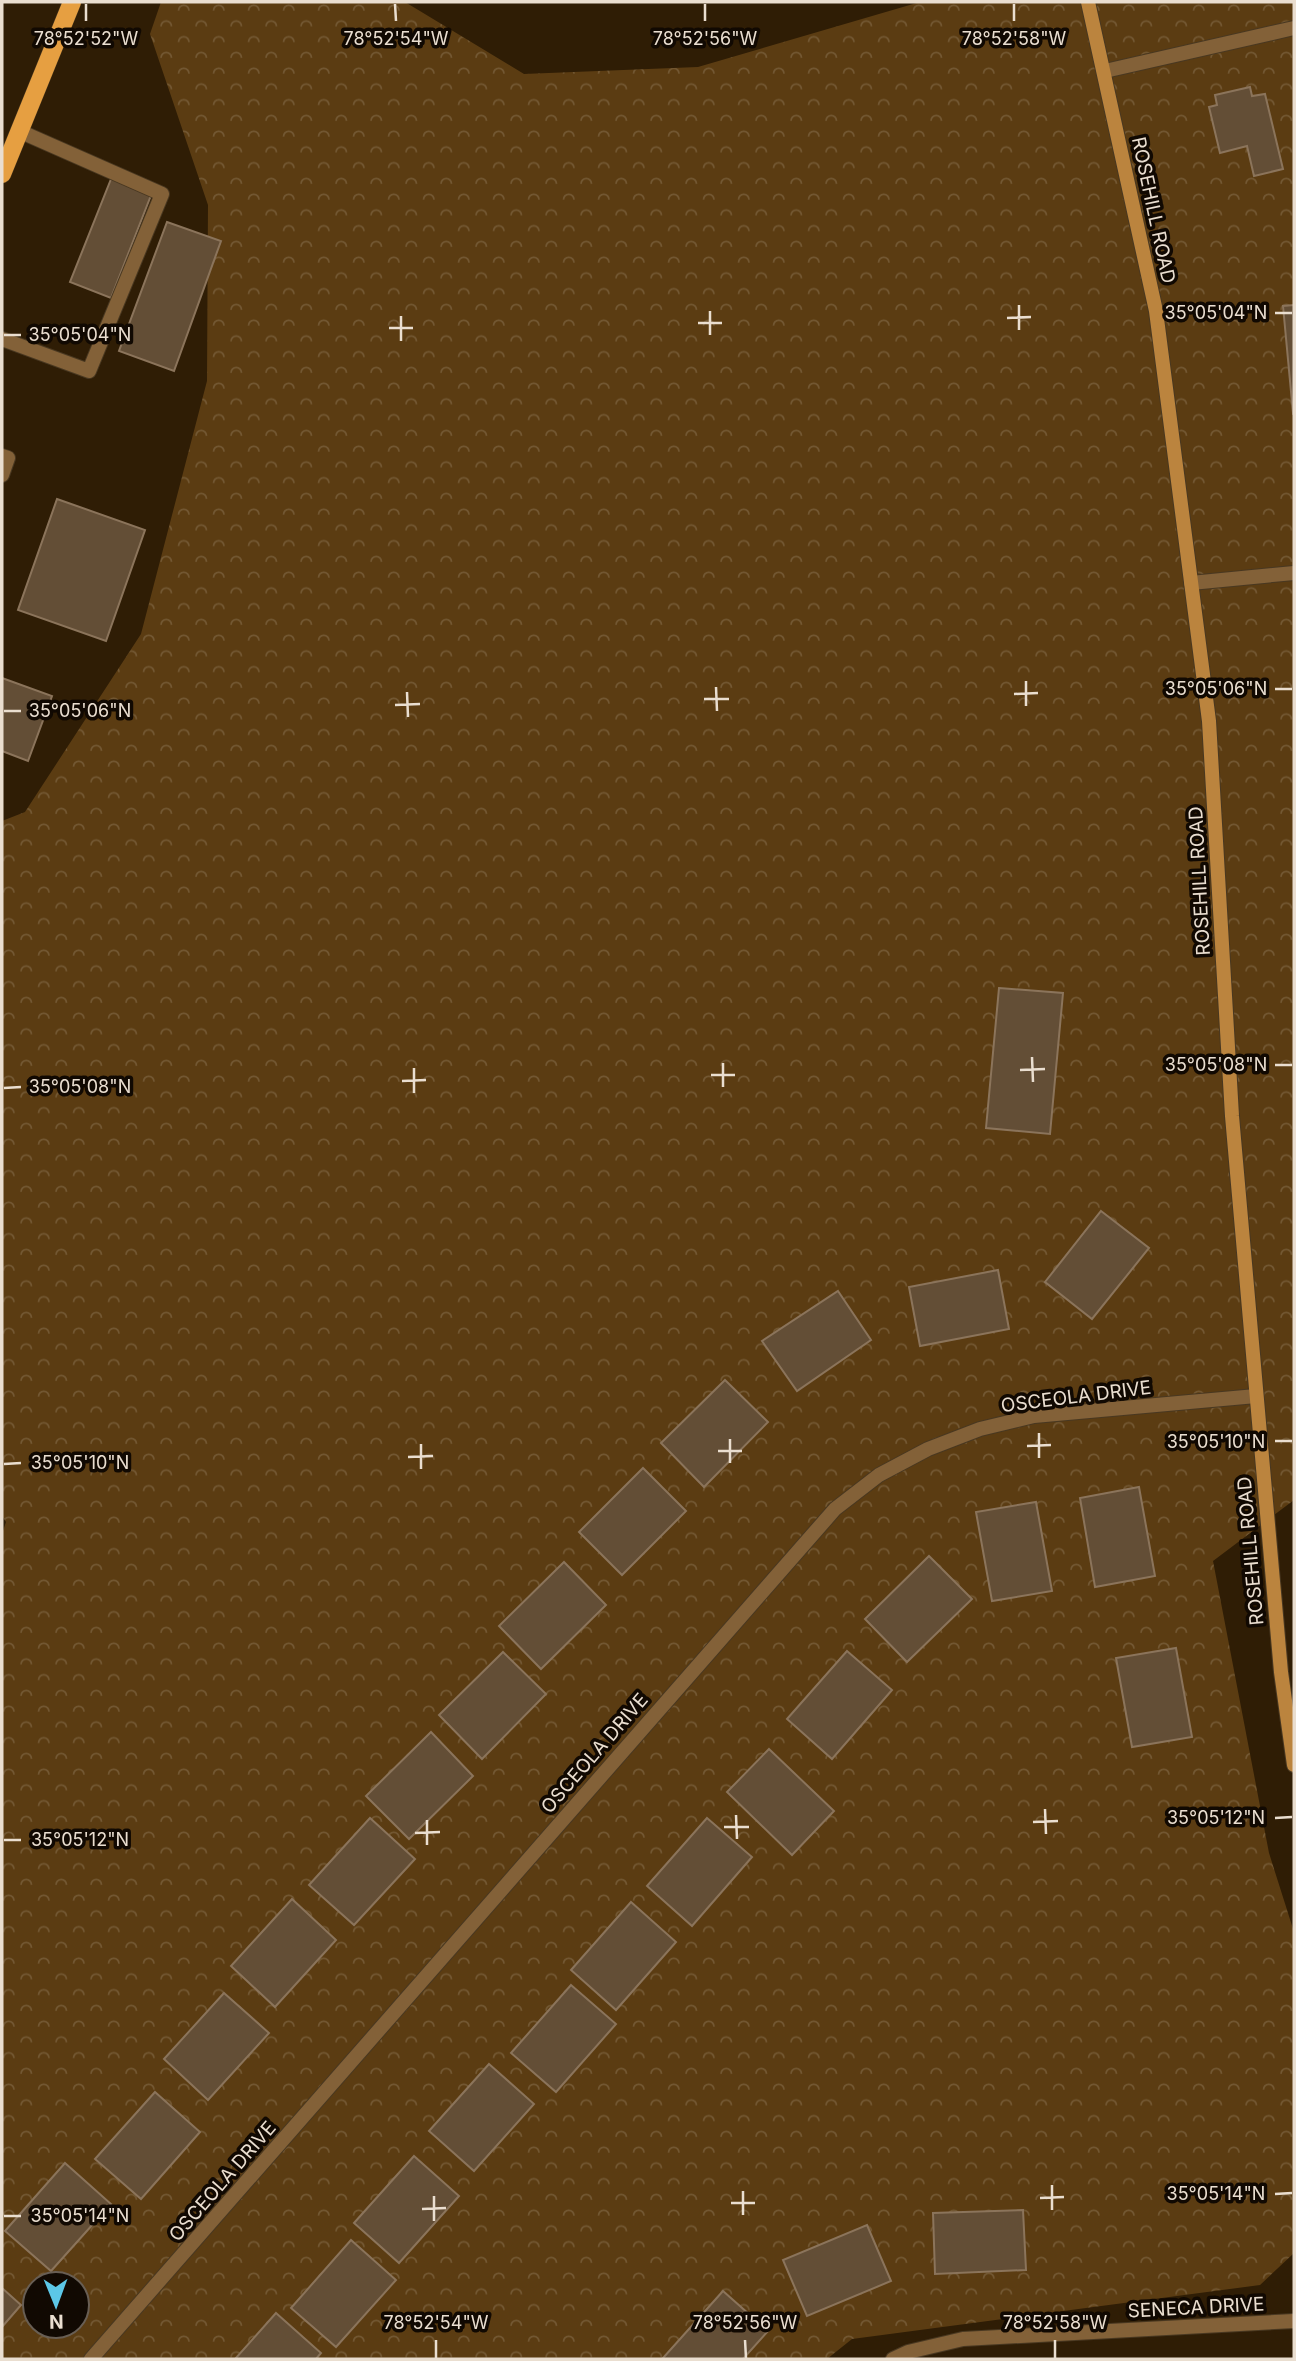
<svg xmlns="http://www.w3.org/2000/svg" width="1296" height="2361" viewBox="0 0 1296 2361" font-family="Inter,sans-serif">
  <defs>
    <pattern id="forest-crowns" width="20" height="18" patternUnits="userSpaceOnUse" patternTransform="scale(1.75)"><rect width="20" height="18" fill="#5b3c12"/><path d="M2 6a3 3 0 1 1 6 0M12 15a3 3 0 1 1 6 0" fill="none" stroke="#735833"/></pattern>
  </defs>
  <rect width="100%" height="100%" fill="#2f1d05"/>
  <path fill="url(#forest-crowns)" fill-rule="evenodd" d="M161 2H405L524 74 698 67 920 2H1294V1500L1213 1561 1269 1853 1294 1932V2253L1260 2285 852 2339 827 2359H2V1534L6 1522 2 1516V821L25 812 141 634 207 381 208 205 150 34ZM35 2284H77V2326H35Z"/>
  <g fill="#634e36" stroke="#8b745b" stroke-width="2">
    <polygon points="1250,87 1252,96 1265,94 1283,169 1254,176 1247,146 1220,153 1209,107 1217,105 1215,95"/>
    <polygon points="115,169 155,185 111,298 70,282"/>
    <polygon points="167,222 221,241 174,371 119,351"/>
    <polygon points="1294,305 1294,412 1293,413 1283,306"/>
    <polygon points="57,499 145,530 106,641 18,610"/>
    <polygon points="2,678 52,696 28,761 2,751"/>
    <polygon points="999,988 1063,993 1050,1134 986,1128"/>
    <polygon points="1101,1211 1149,1248 1092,1319 1045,1282"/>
    <polygon points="998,1270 1009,1329 920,1346 909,1287"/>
    <polygon points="838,1291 871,1340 797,1391 762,1341"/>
    <polygon points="725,1380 768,1422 704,1487 661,1443"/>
    <polygon points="643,1468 686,1511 622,1575 579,1532"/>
    <polygon points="1139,1487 1155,1576 1095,1587 1080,1498"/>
    <polygon points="1036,1502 1052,1591 992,1601 976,1512"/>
    <polygon points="929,1556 972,1599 907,1662 865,1619"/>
    <polygon points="564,1562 606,1605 541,1669 499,1626"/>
    <polygon points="1176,1648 1192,1737 1132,1747 1116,1658"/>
    <polygon points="847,1651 892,1690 832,1759 787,1719"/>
    <polygon points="503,1652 546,1694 482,1759 439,1715"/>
    <polygon points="431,1732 473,1776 409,1839 366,1796"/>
    <polygon points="769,1749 834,1811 792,1855 727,1792"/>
    <polygon points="370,1818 415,1859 354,1925 309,1885"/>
    <polygon points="707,1818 752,1857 692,1926 647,1886"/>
    <polygon points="292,1899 336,1940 275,2007 231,1966"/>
    <polygon points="631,1902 676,1942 616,2010 571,1970"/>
    <polygon points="571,1985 616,2024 556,2092 511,2053"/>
    <polygon points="224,1993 269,2033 208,2100 164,2059"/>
    <polygon points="489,2064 534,2104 474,2171 429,2131"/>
    <polygon points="155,2092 200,2132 141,2199 95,2159"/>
    <polygon points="414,2156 459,2196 399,2263 354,2223"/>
    <polygon points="65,2163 111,2204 51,2271 5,2231"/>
    <polygon points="1023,2210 1026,2270 935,2274 933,2213"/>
    <polygon points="867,2225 891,2281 807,2316 783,2260"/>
    <polygon points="351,2240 396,2280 336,2347 291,2308"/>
    <polygon points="2,2288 21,2305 2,2327"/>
    <polygon points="723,2291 768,2331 743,2359 664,2359 663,2358"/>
    <polygon points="276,2313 321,2353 316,2359 235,2359"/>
  </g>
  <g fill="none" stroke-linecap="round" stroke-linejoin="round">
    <defs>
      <g id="lane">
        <polyline points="2,339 89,371 162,194 19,131"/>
        <polyline points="2,456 8,458 2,475"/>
      </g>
      <g id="street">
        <polyline points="1105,71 1294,28"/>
        <polyline points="1191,583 1294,573"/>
        <polyline points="91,2359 835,1509 879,1475 928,1449 980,1429 1034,1416 1256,1396"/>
        <polyline points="893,2359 908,2352 963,2339 1294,2321"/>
      </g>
      <polyline id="secondary" points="1088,2 1156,311 1209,721 1232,1116 1281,1672 1294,1765"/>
      <polyline id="primary" points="2,174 72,2"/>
    </defs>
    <use href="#lane" stroke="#493821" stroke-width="16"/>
    <use href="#street" stroke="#493821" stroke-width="16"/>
    <use href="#secondary" stroke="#493821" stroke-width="16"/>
    <use href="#primary" stroke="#493821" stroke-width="19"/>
    <use href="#lane" stroke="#836138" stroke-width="14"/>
    <use href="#street" stroke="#836138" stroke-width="14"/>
    <use href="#secondary" stroke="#bb843e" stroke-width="14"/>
    <use href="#primary" stroke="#e69f41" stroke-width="18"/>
  </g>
  <path fill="none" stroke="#eaded0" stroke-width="2.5" d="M86 4V21M395 4 396 21M705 4V21M1014 4V21M1019 305V330M710 311V335M1275 313H1292M401 316V341M1007 318 1031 317M698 323H722M389 328H413M4 335H21M1026 681V706M716 687 717 711M1275 689H1292M407 692 408 717M1014 694 1038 693M704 699H729M395 705 420 704M4 711H21M1032 1057 1033 1082M723 1063V1087M1275 1065H1292M414 1068V1093M1020 1070 1045 1069M711 1075H735M402 1081 426 1080M4 1088 21 1087M1039 1433V1458M730 1439V1463M1275 1441H1292M421 1444V1469M1027 1446 1051 1445M718 1451H742M408 1457 433 1456M4 1464 21 1463M1045 1809 1046 1834M736 1815 737 1839M1275 1818 1292 1817M427 1820V1845M1033 1822 1058 1821M724 1827H749M415 1833 440 1832M4 1840H21M1052 2185V2210M743 2191V2215M1275 2194 1292 2193M434 2196V2221M1040 2198 1064 2197M731 2203H755M422 2209 446 2208M4 2216H21M436 2340V2358M745 2340 746 2358M1055 2340V2358"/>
  <g text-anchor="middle" stroke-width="7" stroke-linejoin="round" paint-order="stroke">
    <g font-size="19" fill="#eaded0" stroke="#110902">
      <text transform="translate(1154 210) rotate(78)" y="7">ROSEHILL ROAD</text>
      <text transform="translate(1199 881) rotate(-93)" y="7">ROSEHILL ROAD</text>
      <text transform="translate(1076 1396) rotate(-7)" y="7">OSCEOLA DRIVE</text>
      <text transform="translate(1250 1551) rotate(-95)" y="7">ROSEHILL ROAD</text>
      <text transform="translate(594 1753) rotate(-49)" y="7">OSCEOLA DRIVE</text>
      <text transform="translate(222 2181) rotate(-49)" y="7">OSCEOLA DRIVE</text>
      <text transform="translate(1196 2307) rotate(-3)" y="7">SENECA DRIVE</text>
    </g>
  </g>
  <g font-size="18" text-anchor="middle" fill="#eaded0" stroke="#110902" stroke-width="7" stroke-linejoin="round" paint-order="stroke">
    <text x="86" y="45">78°52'52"W</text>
    <text x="396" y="45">78°52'54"W</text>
    <text x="705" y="45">78°52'56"W</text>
    <text x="1014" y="45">78°52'58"W</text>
    <text x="1216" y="319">35°05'04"N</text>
    <text x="80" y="341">35°05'04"N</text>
    <text x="1216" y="695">35°05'06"N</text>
    <text x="80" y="717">35°05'06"N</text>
    <text x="1216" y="1071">35°05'08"N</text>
    <text x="80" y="1093">35°05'08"N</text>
    <text x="1216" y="1448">35°05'10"N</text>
    <text x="80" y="1469">35°05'10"N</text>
    <text x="1216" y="1824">35°05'12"N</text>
    <text x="80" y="1846">35°05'12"N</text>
    <text x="1216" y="2200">35°05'14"N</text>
    <text x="80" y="2222">35°05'14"N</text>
    <text x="436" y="2329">78°52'54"W</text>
    <text x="745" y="2329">78°52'56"W</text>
    <text x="1055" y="2329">78°52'58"W</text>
  </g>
  <rect width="1296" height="2361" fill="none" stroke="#eaded0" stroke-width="7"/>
  <g transform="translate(56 2305) rotate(179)"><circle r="33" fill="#110902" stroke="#685e54" stroke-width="2"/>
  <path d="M0-5L12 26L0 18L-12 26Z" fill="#5cc7e7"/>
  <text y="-10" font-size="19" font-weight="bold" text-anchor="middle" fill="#eaded0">N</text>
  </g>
</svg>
